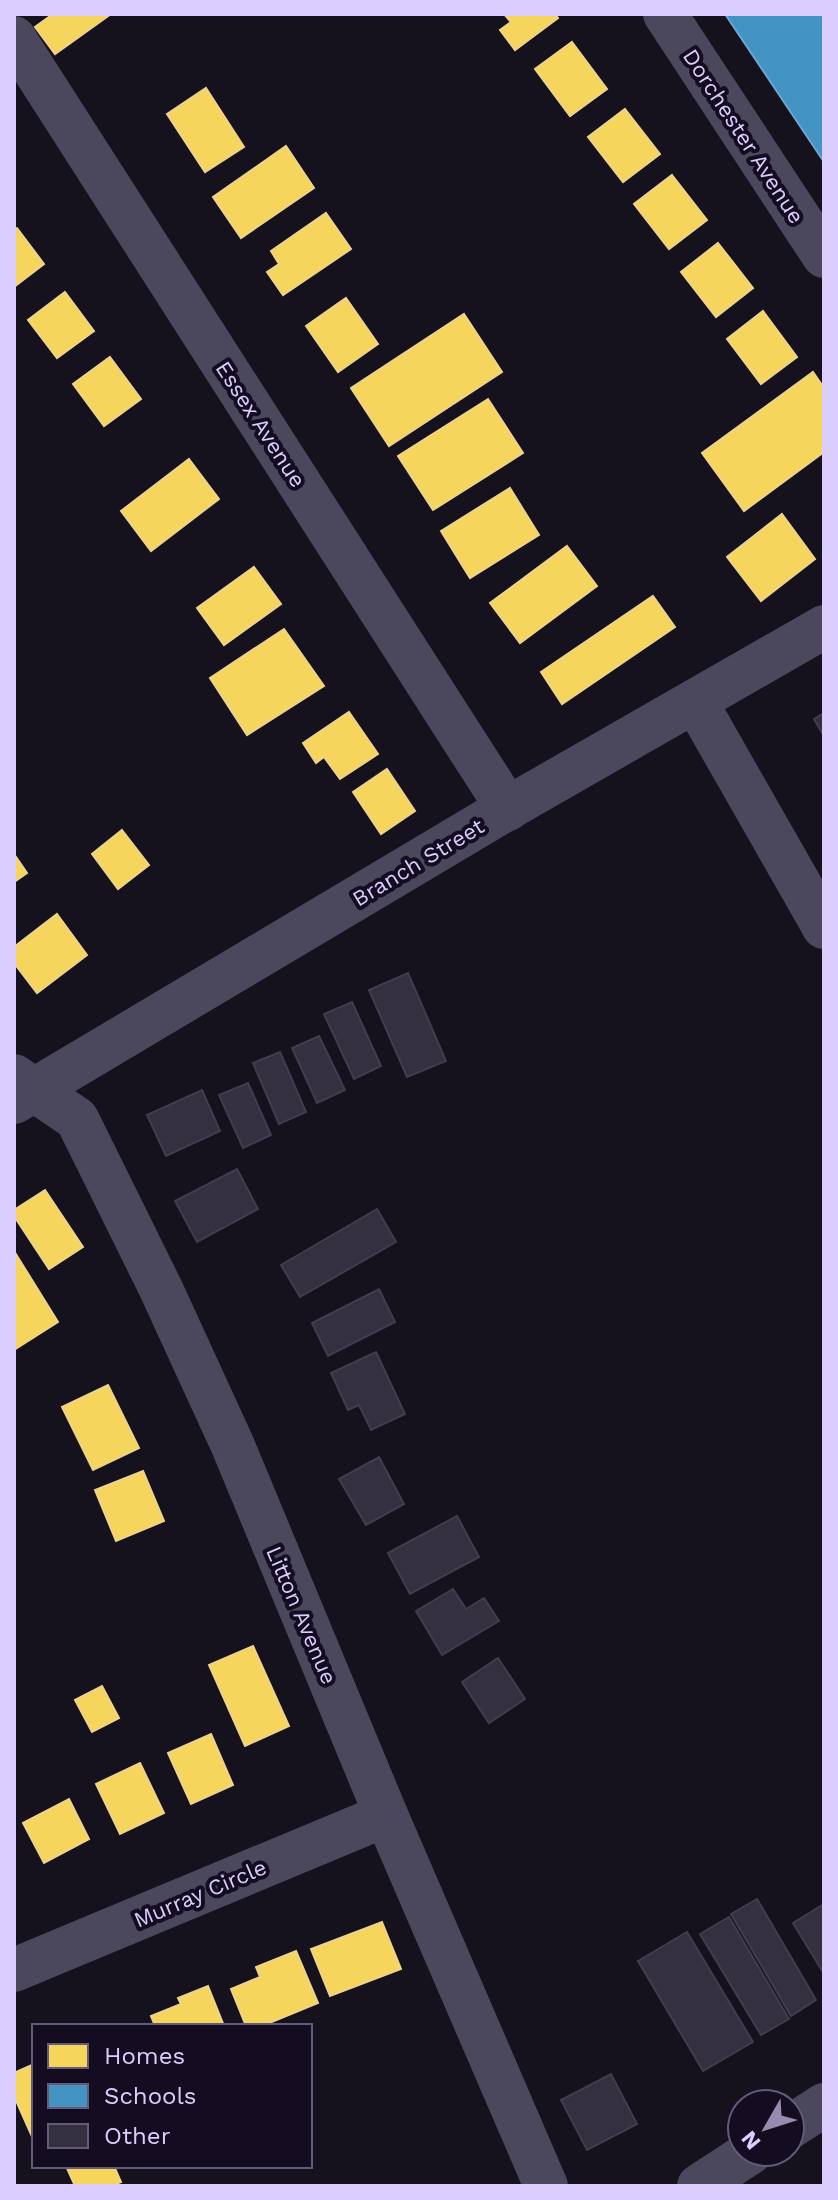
<svg xmlns="http://www.w3.org/2000/svg" width="838" height="2200" viewBox="0 0 838 2200" font-family="'Work Sans',sans-serif">
  <rect width="100%" height="100%" fill="#15121d"/>
  <g fill="#f6d55c" stroke="#eed38d" stroke-width="2">
    <polygon points="53,14 111,14 55,54 35,27"/>
    <polygon points="504,14 555,14 558,18 515,50 500,30 511,22"/>
    <polygon points="572,42 607,89 570,116 535,69"/>
    <polygon points="206,88 244,147 205,172 167,114"/>
    <polygon points="625,109 660,154 623,182 588,137"/>
    <polygon points="286,146 314,188 241,238 213,197"/>
    <polygon points="672,175 707,220 669,249 634,204"/>
    <polygon points="326,213 351,249 283,295 267,272 279,264 271,251"/>
    <polygon points="17,228 44,264 14,287 14,230"/>
    <polygon points="718,243 753,288 716,317 681,272"/>
    <polygon points="65,292 94,331 57,358 28,320"/>
    <polygon points="346,298 378,344 338,372 306,326"/>
    <polygon points="763,311 797,357 761,384 727,339"/>
    <polygon points="464,314 502,372 389,446 351,388"/>
    <polygon points="110,357 141,399 104,426 73,384"/>
    <polygon points="813,372 824,388 824,452 744,511 702,453"/>
    <polygon points="488,399 523,453 433,510 398,456"/>
    <polygon points="189,459 219,499 151,551 121,511"/>
    <polygon points="510,488 539,535 470,578 441,531"/>
    <polygon points="782,514 815,559 761,601 727,557"/>
    <polygon points="567,546 597,586 520,643 490,603"/>
    <polygon points="254,567 281,604 224,645 197,608"/>
    <polygon points="653,596 675,627 562,704 541,672"/>
    <polygon points="284,629 324,686 247,735 210,678"/>
    <polygon points="349,712 378,754 340,779 324,757 316,763 303,743"/>
    <polygon points="387,769 415,811 381,834 353,792"/>
    <polygon points="122,830 149,865 118,889 92,854"/>
    <polygon points="14,854 27,873 14,882"/>
    <polygon points="57,914 87,955 37,993 14,963 14,947"/>
    <polygon points="45,1190 83,1247 49,1269 14,1216 14,1210"/>
    <polygon points="14,1251 58,1322 14,1350"/>
    <polygon points="108,1385 139,1448 93,1470 62,1407"/>
    <polygon points="143,1471 164,1521 116,1541 95,1490"/>
    <polygon points="253,1646 289,1726 245,1746 209,1665"/>
    <polygon points="102,1686 119,1718 92,1732 75,1700"/>
    <polygon points="211,1734 233,1785 191,1804 168,1753"/>
    <polygon points="140,1763 164,1813 120,1834 96,1784"/>
    <polygon points="69,1799 89,1839 44,1863 23,1823"/>
    <polygon points="382,1922 401,1969 330,1996 311,1949"/>
    <polygon points="296,1951 318,2003 262,2026 246,2026 231,1989 260,1977 256,1967"/>
    <polygon points="208,1986 224,2026 155,2026 151,2016 181,2004 178,1998"/>
    <polygon points="34,2064 34,2141 14,2096 14,2073"/>
    <polygon points="66,2166 114,2166 121,2182 112,2186 75,2186"/>
  </g>
  <polygon fill="#4393c3" stroke="#71a5d5" stroke-width="2" points="725,14 824,14 824,162"/>
  <g fill="#34303f" stroke="#433c50" stroke-width="2">
    <polygon points="824,713 824,736 814,719"/>
    <polygon points="408,973 446,1061 407,1077 369,990"/>
    <polygon points="352,1002 381,1066 354,1079 324,1014"/>
    <polygon points="319,1036 345,1090 317,1103 292,1048"/>
    <polygon points="280,1052 306,1112 279,1124 253,1063"/>
    <polygon points="248,1083 271,1135 243,1148 219,1095"/>
    <polygon points="202,1090 220,1131 166,1156 147,1115"/>
    <polygon points="237,1169 258,1209 197,1242 175,1201"/>
    <polygon points="377,1209 396,1242 300,1297 281,1265"/>
    <polygon points="379,1289 395,1322 328,1356 312,1323"/>
    <polygon points="376,1352 405,1414 371,1430 359,1405 348,1410 331,1373"/>
    <polygon points="379,1457 404,1504 366,1525 339,1479"/>
    <polygon points="457,1516 479,1557 410,1594 388,1553"/>
    <polygon points="453,1589 466,1609 484,1598 499,1621 442,1655 416,1611"/>
    <polygon points="498,1658 525,1699 489,1723 462,1682"/>
    <polygon points="757,1899 816,2000 791,2016 731,1914"/>
    <polygon points="824,1904 824,1974 793,1923"/>
    <polygon points="729,1917 789,2019 761,2035 700,1934"/>
    <polygon points="687,1932 753,2042 703,2071 638,1961"/>
    <polygon points="611,2074 637,2124 587,2150 561,2100"/>
  </g>
  <g fill="none" stroke-linecap="round" stroke-linejoin="round">
    <g stroke="#4b475d" stroke-width="44">
      <polyline points="665,14 824,256"/>
      <polyline points="14,38 508,809"/>
      <polyline points="695,701 824,927"/>
      <polyline points="14,1076 77,1119 161,1289 233,1446 386,1815 546,2186"/>
      <polyline points="14,1102 496,815 824,627"/>
      <polyline points="14,1970 386,1815"/>
      <polyline points="790,2127 824,2105"/>
      <polyline points="699,2186 751,2152"/>
    </g>
  </g>
  <g text-anchor="middle" stroke-width="8" stroke-linejoin="round" paint-order="stroke">
    <g font-size="22" fill="#dbcefe" stroke="#140d21">
      <text transform="translate(744 136) rotate(57)" y="8">Dorchester Avenue</text>
      <text transform="translate(261 424) rotate(57)" y="8">Essex Avenue</text>
      <text transform="translate(418 862) rotate(-31)" y="8">Branch Street</text>
      <text transform="translate(302 1615) rotate(67)" y="8">Litton Avenue</text>
      <text transform="translate(200 1893) rotate(-23)" y="8">Murray Circle</text>
    </g>
  </g>
  <rect width="838" height="2200" fill="none" stroke="#dbcefe" stroke-width="32"/>
  <rect x="32" y="2024" width="280" height="144" fill="#140d21" stroke="#645a79" stroke-width="2"/>
  <rect x="48" y="2044" width="40" height="24" fill="#f6d55c" stroke="#645a79" stroke-width="2"/>
  <text x="104" y="2064" font-size="24" fill="#dbcefe">Homes</text>
  <rect x="48" y="2084" width="40" height="24" fill="#4393c3" stroke="#645a79" stroke-width="2"/>
  <text x="104" y="2104" font-size="24" fill="#dbcefe">Schools</text>
  <rect x="48" y="2124" width="40" height="24" fill="#34303f" stroke="#645a79" stroke-width="2"/>
  <text x="104" y="2144" font-size="24" fill="#dbcefe">Other</text>
  <g transform="translate(766 2128) rotate(231)"><circle r="38" fill="#140d21" stroke="#645a79" stroke-width="2"/>
  <path d="M0-6L14 30L0 20L-14 30Z" fill="#968caf"/>
  <text y="-12" font-size="22" font-weight="bold" text-anchor="middle" fill="#dbcefe">N</text>
  </g>
</svg>
